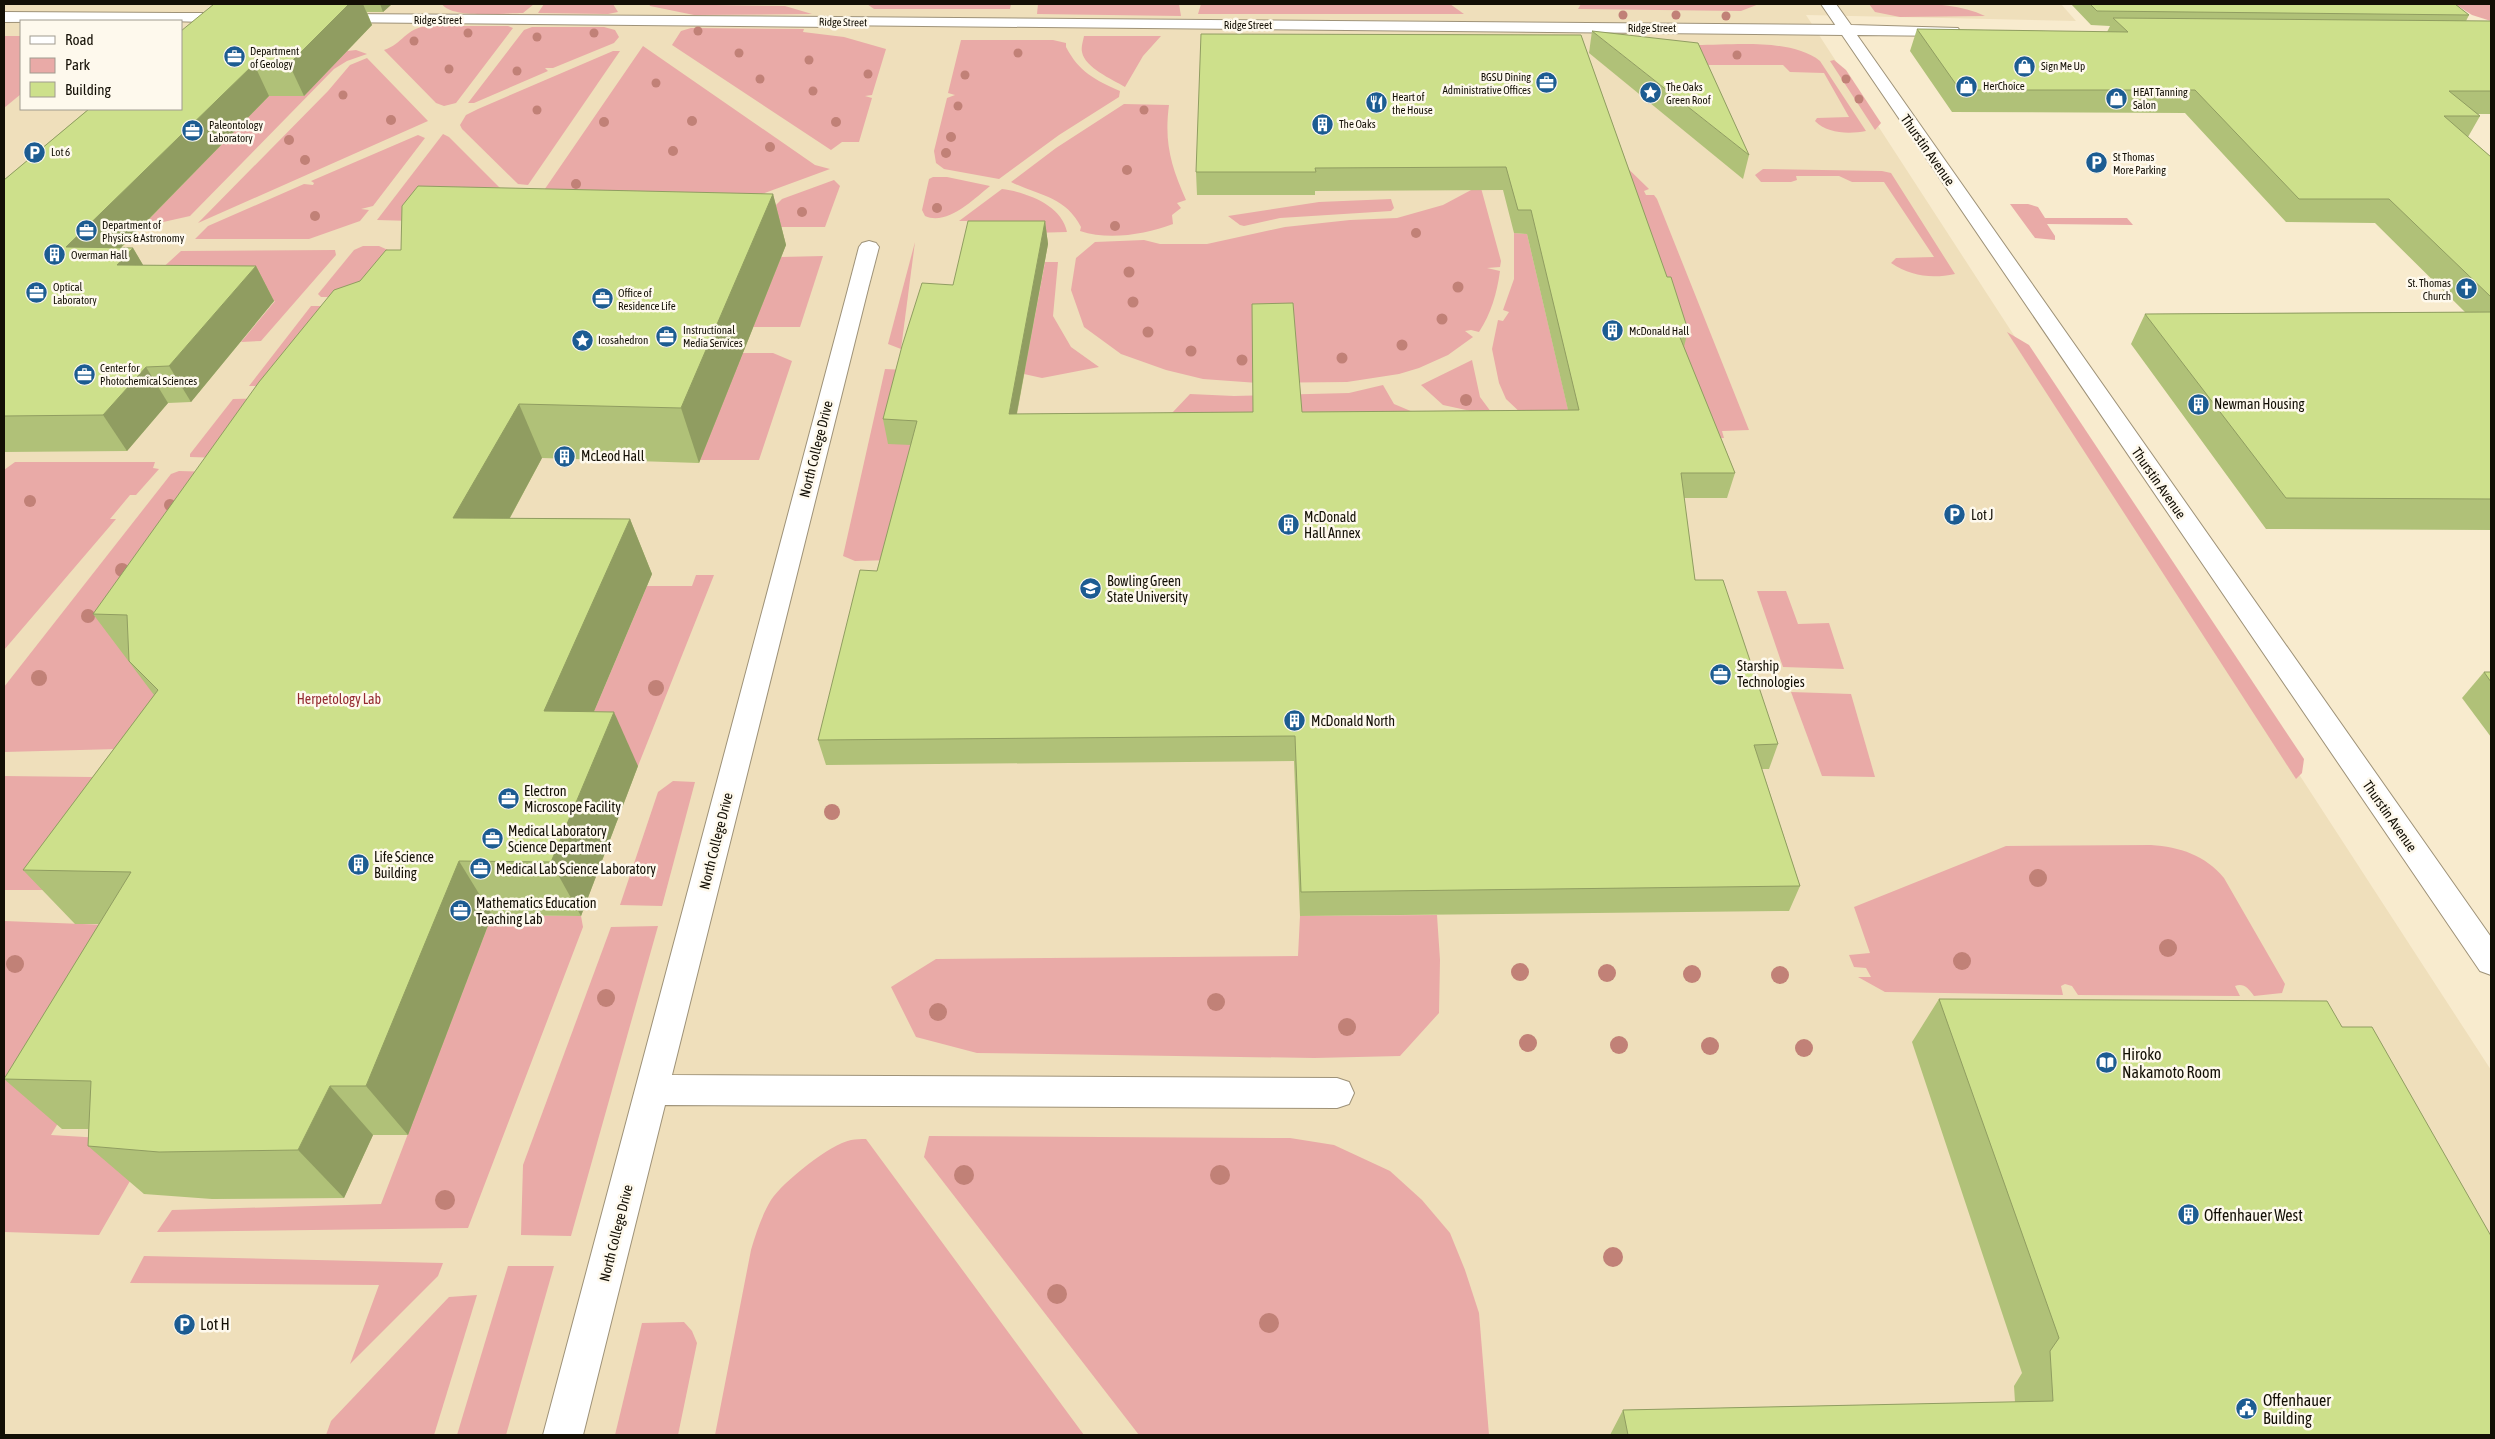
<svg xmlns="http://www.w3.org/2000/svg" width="2495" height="1439" viewBox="0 0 2495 1439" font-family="'Asap Condensed',sans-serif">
  <rect width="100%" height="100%" fill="#f8ebce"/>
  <path fill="#efdfbb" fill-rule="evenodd" d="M4 4H2061L2076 21 1806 15 2491 1070V1435H4ZM21 21H181V109H21Z"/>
  <g fill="#e9aaa7">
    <path d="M442 4H534L523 13C505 13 451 19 442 4Z"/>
    <polygon points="544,4 613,4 618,12 608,14 538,13"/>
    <polygon points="649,4 785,6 812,14 694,15 650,6"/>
    <polygon points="867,4 1011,4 1010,9 874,9"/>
    <polygon points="1038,4 1179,4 1181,16 1037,14"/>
    <polygon points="1201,4 1450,4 1464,14 1198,14"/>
    <polygon points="1581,4 1759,4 1741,11 1578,9"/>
    <path d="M1869 4C1906 4 1951 0 1985 16L1900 17 1875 12Z"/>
    <polygon points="2455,4 2491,4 2491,21 2472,15"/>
    <path d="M428 26H508L513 28 456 103 444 106 436 103 384 50C403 44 405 28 428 26Z"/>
    <polygon points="532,27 604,27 615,30 619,37 614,43 553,68 545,68 548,71 474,103 468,103 524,30"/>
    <polygon points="691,28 804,29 803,32 844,37 886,49 872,95 865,96 872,98 859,142 842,142 831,150 672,45 681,31"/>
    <polygon points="4,36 21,36 21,94 4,108"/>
    <path d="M1084 36H1161L1143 56 1125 87C1112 79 1085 68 1082 52 1081 47 1083 41 1084 36Z"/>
    <path d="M961 40H1053L1066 43V47C1079 72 1095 80 1120 91L1119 97 1059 135 999 179 944 169 936 163 934 151 947 98 955 95 948 93Z"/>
    <path d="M1697 45C1733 45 1791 38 1820 61L1866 131C1850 134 1827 134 1815 121L1817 118 1849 117 1824 73 1790 72 1783 65H1707Z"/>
    <polygon points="643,46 815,165 830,169 751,198 538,199"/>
    <polygon points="356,50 367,54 347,61 334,69 190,216 132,229 269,96 347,51"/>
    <polygon points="613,51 620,51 528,185 518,184 462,129 460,125 466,115 478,109"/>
    <polygon points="367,58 428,121 198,223 328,91 350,65"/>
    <polygon points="1834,60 1846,70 1881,123 1875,130 1830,61"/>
    <path d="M1124 104 1169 105C1164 143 1171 166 1186 200L1177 203 1181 208 1172 215 1173 224C1145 234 1110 241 1080 231L1081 227C1065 196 1039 196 1011 182L1056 148Z"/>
    <polygon points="443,134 449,137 505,193 448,222 377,220"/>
    <polygon points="418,135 425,138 373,206 361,209 369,210 360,221 309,239 195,239 208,226 304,184 313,185 314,183 311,181"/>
    <polygon points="1612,153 1649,189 1644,191 1646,195 1654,195 1657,199 1749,430 1722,431 1724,438 1699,438"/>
    <path d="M1763 169 1882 171 1891 173 1955 274C1931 279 1911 276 1891 263L1896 258 1934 257 1884 182H1852L1839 176H1796L1797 180 1791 182H1761L1755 175Z"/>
    <path d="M933 177H947L990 186C974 199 947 226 925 216L922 210 929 179Z"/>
    <polygon points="834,180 840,186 825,227 766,227 775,206 782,199"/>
    <path d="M1481 188 1501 261 1500 267 1487 268 1500 271C1497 293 1491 314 1479 332L1471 330 1465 331 1473 337 1448 355 1419 368 1399 374 1347 382 1258 383 1203 379 1166 370 1121 354 1084 327 1071 290 1076 258 1095 242 1144 240 1160 244H1207L1285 227 1350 220 1397 218 1443 205 1473 189Z"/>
    <path d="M1002 189C1026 192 1062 205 1067 232L1031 233 1032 221H959Z"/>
    <polygon points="1391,199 1394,208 1391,211 1280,218 1244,226 1240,225 1228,216 1319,202"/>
    <polygon points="2010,204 2028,204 2038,207 2045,218 2127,218 2133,225 2047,224 2055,236 2055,240 2035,238"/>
    <polygon points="1514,233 1527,234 1571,422 1524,416 1506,399 1499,383 1492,349 1498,320 1503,321 1509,312 1503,310 1514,279"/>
    <polygon points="915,242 901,349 888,344"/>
    <polygon points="363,246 379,246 388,250 359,297 321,297 318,294 354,250"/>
    <polygon points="335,250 336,255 261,341 241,342 275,301 138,300 158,272 181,251"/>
    <polygon points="823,256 800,327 753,327 781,257"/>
    <polygon points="1045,262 1058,262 1053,316 1071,347 1099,367 1042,378 1024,374"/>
    <polygon points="311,306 348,306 288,386 249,386"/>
    <polygon points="2007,332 2029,345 2304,759 2302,773 2296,779"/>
    <polygon points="742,353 773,353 792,361 759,460 700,460"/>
    <polygon points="1472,360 1480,397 1494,416 1443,405 1421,385"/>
    <polygon points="885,369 906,370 922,446 894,560 855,561 843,556"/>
    <polygon points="1383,385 1394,404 1432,420 1154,432 1190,394 1234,396 1349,393"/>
    <polygon points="285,398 223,458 190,457 190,454 233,399"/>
    <polygon points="15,462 155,462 153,468 159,469 136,495 130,495 110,519 116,519 4,650 4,470"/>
    <polygon points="179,471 215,472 194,747 4,752 4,687 171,474"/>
    <polygon points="696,575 714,575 638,766 571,766 647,586 692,586"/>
    <polygon points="1757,591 1786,591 1798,624 1829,623 1844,669 1783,667"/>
    <polygon points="1791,692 1851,694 1875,777 1822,776"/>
    <polygon points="4,776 177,778 99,890 4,890"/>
    <polygon points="673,781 695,782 662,906 620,905 658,792"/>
    <path d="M2151 845C2180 847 2205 855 2224 878L2285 984 2282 993 2254 996C2248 988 2244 983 2235 986L2240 996 2078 995 2072 986 2065 984 2061 986 2063 995 1885 992 1858 977H1871L1866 968 1854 967 1849 955 1870 953 1854 907 2006 846Z"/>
    <polygon points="492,915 581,916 583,927 468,1228 157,1232 172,1210 381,1204"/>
    <polygon points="1437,915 1440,960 1439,1013 1400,1056 1314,1058 977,1053 916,1037 891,987 936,959 1298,956 1300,916"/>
    <polygon points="4,921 161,927 164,944 51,1135 153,1141 99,1235 4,1232"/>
    <polygon points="658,926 571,1236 521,1235 523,1165 611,927"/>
    <polygon points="929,1136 1290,1138 1334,1145 1390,1171 1422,1200 1450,1233 1465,1270 1479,1313 1489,1435 1139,1435 924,1157"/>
    <path d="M866 1139 1084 1435H715L751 1250C756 1233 762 1215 771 1200 783 1182 830 1144 851 1140 856 1139 861 1139 866 1139Z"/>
    <polygon points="144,1256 443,1263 438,1276 350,1364 379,1285 130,1283"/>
    <polygon points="508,1266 554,1266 506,1435 457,1435"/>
    <polygon points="477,1295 434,1435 326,1435 331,1421 449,1297"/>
    <polygon points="684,1322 692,1331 697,1343 678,1435 615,1435 642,1323"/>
  </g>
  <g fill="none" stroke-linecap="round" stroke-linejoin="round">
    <defs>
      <g id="pedestrian">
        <polygon points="176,13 235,13 243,18 235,23 170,21 168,18 170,15"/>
        <polygon points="333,14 833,17 841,22 833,27 327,22 325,19"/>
        <polygon points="869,241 876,243 879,247 868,289 865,293 858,295 851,293 848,289 859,247 862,243"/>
      </g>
      <g id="minor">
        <polygon points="833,17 1845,25 1853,30 1845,35 827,25 825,22"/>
        <polygon points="858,283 865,285 868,289 672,1075 1337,1078 1349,1082 1354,1093 1349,1104 1337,1108 665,1105 583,1435 543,1435 848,289 851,285"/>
      </g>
      <g id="tertiary">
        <polygon points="1821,4 1836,4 1851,25 1958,28 1960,31 1952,36 1857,35 2491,937 2491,975 2480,971"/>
        <polygon points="4,12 176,13 184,18 181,21 4,22"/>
      </g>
    </defs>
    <use href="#pedestrian" stroke="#9e9278" stroke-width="2"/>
    <use href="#minor" stroke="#9e9278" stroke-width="2"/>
    <use href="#tertiary" stroke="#9e9278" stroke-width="2"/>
    <use href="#pedestrian" fill="#fff" fill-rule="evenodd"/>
    <use href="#minor" fill="#fff" fill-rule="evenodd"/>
    <use href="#tertiary" fill="#fff" fill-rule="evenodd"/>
  </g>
  <g fill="#c18177">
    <circle cx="1623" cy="15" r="4.5"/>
    <circle cx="1676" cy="15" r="4.5"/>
    <circle cx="1726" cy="16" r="4.5"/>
    <circle cx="698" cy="31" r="4.5"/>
    <circle cx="468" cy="33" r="4.5"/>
    <circle cx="594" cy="33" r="4.5"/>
    <circle cx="537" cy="37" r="4.5"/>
    <circle cx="414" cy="41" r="4.5"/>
    <circle cx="739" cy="53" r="4.5"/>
    <circle cx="1018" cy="53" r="4.5"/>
    <circle cx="1737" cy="55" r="4.5"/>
    <circle cx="809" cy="60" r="4.5"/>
    <circle cx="449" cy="69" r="4.5"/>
    <circle cx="517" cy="71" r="4.5"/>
    <circle cx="868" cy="74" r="4.5"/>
    <circle cx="965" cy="75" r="4.5"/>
    <circle cx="760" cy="79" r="4.5"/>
    <circle cx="1846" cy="79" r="4.5"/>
    <circle cx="656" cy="83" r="4.5"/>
    <circle cx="813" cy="91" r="4.5"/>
    <circle cx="343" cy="95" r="4.5"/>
    <circle cx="1859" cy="99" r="4.5"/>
    <circle cx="958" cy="106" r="4.5"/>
    <circle cx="537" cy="110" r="4.5"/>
    <circle cx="1144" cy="110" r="4.5"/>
    <circle cx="391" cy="120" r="5"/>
    <circle cx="692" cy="121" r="5"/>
    <circle cx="604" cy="122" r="5"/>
    <circle cx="836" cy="122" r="5"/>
    <circle cx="951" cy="137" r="5"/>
    <circle cx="289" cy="140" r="5"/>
    <circle cx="770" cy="147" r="5"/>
    <circle cx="673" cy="151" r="5"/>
    <circle cx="946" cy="153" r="5"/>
    <circle cx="305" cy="160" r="5"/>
    <circle cx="1127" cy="170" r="5"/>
    <circle cx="576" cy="184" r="5"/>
    <circle cx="937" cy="208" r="5"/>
    <circle cx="802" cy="212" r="5"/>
    <circle cx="315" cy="216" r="5"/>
    <circle cx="1115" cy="226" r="5"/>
    <circle cx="1416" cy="233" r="5"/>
    <circle cx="1129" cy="272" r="5.5"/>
    <circle cx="1458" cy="287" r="5.5"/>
    <circle cx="1133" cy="302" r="5.5"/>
    <circle cx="1442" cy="319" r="5.5"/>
    <circle cx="1148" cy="332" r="5.5"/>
    <circle cx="1402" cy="345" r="5.5"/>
    <circle cx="1191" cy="351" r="5.5"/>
    <circle cx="1342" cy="358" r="5.5"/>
    <circle cx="1242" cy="360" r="5.5"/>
    <circle cx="1466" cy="400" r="6"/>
    <circle cx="30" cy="501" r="6"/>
    <circle cx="170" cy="505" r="6"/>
    <circle cx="122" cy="570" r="7"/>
    <circle cx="88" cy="616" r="7"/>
    <circle cx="39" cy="678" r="8"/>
    <circle cx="656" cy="688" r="8"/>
    <circle cx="832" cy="812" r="8"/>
    <circle cx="2038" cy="878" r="9"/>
    <circle cx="2168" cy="948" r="9"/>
    <circle cx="1962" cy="961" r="9"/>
    <circle cx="15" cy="964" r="9"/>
    <circle cx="1520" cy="972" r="9"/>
    <circle cx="1607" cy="973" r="9"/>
    <circle cx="1692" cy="974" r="9"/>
    <circle cx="1780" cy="975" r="9"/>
    <circle cx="606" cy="998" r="9"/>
    <circle cx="1216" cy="1002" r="9"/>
    <circle cx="938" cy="1012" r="9"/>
    <circle cx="1347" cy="1027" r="9"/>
    <circle cx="1528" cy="1043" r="9"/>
    <circle cx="1619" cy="1045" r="9"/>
    <circle cx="1710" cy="1046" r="9"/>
    <circle cx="1804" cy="1048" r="9"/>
    <circle cx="964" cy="1175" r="10"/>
    <circle cx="1220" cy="1175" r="10"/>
    <circle cx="445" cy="1200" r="10"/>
    <circle cx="1613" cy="1257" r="10"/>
    <circle cx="1057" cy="1294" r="10"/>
    <circle cx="1269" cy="1323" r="10"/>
  </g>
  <g fill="#b0c178">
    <polygon points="214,4 392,4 383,12 367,12 372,25 304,96 269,96 121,248 133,248 143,265 256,266 274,301 191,402 168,403 127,451 4,452 4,180"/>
    <polygon points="2071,4 2455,4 2469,15 2466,21 2491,21 2491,114 2477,114 2480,116 2468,137 2491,157 2491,530 2266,529 2131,344 2145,314 2465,312 2375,223 2286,222 2185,113 1952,112 1910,51 1917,29 2107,32 2110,26 2091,25"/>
    <polygon points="1592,31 1749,155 1743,179 1589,53"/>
    <polygon points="1581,35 1667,277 1688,330 1684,347 1735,473 1727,498 1684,498 1695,580 1778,744 1769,769 1762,769 1800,886 1789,911 1300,916 1294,761 826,765 818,740 877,571 911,445 888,444 883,419 953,285 1045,221 1048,244 1017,414 1568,410 1527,234 1514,233 1503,190 1315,191 1315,195 1197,195 1196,172"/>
    <polygon points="773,194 786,245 699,463 542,458 510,518 630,519 652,574 594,711 638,766 581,916 492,915 408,1135 373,1135 344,1198 212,1199 144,1194 88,1146 88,1129 62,1129 4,1079 99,924 75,924 23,870 154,695 93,614 360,281 401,250"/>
    <polygon points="2484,672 2491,672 2491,737 2462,698"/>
    <polygon points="1939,999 2342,1027 2491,1435 1610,1435 1623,1410 2015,1402 2014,1386 2022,1373 1912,1042"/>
  </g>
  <g fill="#909d61">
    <polygon points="349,4 363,4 372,25 304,96 289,64"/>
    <polygon points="380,4 392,4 383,12"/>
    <polygon points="254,64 269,96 88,281 66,247"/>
    <polygon points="773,194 786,245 699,463 681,408"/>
    <polygon points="1045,221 1048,244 1012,439 1009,414"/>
    <polygon points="133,248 153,282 117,265"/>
    <polygon points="256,266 274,301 191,402 169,366"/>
    <polygon points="146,367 168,403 127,451 103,415"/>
    <polygon points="519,404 542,458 480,573 453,518"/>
    <polygon points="630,519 652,574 571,766 544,711"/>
    <polygon points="614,712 638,766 581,916 551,862"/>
    <polygon points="459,861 492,915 408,1135 366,1086"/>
    <polygon points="330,1086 373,1135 344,1198 298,1150"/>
  </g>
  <g fill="#cde08b" stroke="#909d61">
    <polygon points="214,4 349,4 289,64 254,64 66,247 133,248 117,265 256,266 169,366 146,367 103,415 4,416 4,180 89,109 181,109 181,31"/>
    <polygon points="2090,4 2455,4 2469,15 2097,11"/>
    <polygon points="2113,18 2491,21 2491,91 2449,91 2480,116 2444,116 2491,157 2491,297 2389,199 2299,199 2195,90 1960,90 1917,29 2128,32"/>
    <polygon points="1592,31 1698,43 1749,155"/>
    <polygon points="1201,34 1581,35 1667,277 1671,277 1688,330 1677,330 1735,473 1681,473 1695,580 1723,580 1778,744 1754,745 1800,886 1301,892 1295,736 818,740 860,570 877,571 917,421 883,419 902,346 922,283 953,285 968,221 1045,221 1009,414 1253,412 1252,304 1293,303 1302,412 1579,410 1531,210 1518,210 1506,167 1315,168 1316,172 1196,172"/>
    <polygon points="418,186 773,194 681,408 519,404 453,518 630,519 544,711 614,712 551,862 459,861 366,1086 330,1086 298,1150 159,1152 88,1146 91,1081 4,1079 131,872 23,870 158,690 129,661 127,615 93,614 259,382 334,290 360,281 386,250 401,250 402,206"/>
    <polygon points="2491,312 2491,499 2286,498 2145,314"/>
    <polygon points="2484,672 2491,672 2491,682"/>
    <polygon points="1939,999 2327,1001 2342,1027 2372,1027 2491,1236 2491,1435 1628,1435 1623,1410 2053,1401 2050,1351 2059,1338"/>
  </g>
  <defs>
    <symbol id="office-disc" viewBox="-11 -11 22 22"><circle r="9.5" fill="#1c5c92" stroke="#fef9ed"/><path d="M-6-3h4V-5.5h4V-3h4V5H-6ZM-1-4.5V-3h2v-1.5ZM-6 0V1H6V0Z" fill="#fff"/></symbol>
    <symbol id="shop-disc" viewBox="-11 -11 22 22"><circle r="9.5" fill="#1c5c92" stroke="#fef9ed"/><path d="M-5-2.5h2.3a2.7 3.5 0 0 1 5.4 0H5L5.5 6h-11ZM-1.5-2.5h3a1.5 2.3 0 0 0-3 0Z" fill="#fff"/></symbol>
    <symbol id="sight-disc" viewBox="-11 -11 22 22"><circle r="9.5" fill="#1c5c92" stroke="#fef9ed"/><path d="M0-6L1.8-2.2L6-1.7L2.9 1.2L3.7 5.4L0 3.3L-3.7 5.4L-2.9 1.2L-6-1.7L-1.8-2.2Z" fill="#fff"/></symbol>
    <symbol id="restaurant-disc" viewBox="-11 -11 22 22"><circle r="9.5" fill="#1c5c92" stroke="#fef9ed"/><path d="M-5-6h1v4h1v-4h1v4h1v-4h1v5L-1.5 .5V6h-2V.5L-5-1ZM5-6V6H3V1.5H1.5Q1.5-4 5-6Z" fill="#fff"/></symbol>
    <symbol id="building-disc" viewBox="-11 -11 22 22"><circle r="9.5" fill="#1c5c92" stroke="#fef9ed"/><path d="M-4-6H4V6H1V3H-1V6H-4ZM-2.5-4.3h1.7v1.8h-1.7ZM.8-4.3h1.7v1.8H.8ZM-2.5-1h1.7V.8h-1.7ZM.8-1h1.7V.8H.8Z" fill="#fff"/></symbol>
    <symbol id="parking-disc" viewBox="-11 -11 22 22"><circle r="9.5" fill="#1c5c92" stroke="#fef9ed"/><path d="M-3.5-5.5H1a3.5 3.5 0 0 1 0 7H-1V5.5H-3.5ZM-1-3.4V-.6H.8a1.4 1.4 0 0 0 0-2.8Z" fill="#fff"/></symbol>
    <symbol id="church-disc" viewBox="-11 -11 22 22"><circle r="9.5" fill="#1c5c92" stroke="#fef9ed"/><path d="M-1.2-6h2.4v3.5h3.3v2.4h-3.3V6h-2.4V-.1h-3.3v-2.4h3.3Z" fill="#fff"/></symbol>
    <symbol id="university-disc" viewBox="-11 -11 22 22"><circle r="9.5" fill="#1c5c92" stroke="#fef9ed"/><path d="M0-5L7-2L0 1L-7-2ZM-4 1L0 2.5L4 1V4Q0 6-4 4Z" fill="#fff"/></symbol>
    <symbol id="library-disc" viewBox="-11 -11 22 22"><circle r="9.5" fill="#1c5c92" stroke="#fef9ed"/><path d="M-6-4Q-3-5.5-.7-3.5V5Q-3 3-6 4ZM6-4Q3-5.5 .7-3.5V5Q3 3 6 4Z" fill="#fff"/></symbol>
    <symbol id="civic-disc" viewBox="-11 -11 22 22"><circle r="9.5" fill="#1c5c92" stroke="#fef9ed"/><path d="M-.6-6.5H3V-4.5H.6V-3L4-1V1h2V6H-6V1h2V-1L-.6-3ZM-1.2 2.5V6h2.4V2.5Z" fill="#fff"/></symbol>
  </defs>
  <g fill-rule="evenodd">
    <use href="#office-disc" x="222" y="44" width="25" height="25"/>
    <use href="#shop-disc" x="2012" y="54" width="25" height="25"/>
    <use href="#office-disc" x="1534" y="70" width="25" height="25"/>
    <use href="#shop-disc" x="1954" y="74" width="25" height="25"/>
    <use href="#sight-disc" x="1638" y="80" width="25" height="25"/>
    <use href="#shop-disc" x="2104" y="86" width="25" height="25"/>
    <use href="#restaurant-disc" x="1364" y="90" width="25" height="25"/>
    <use href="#building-disc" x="1310" y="112" width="25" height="25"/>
    <use href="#office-disc" x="180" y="118" width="25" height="25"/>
    <use href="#parking-disc" x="22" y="140" width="25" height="25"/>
    <use href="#parking-disc" x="2084" y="150" width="25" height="25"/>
    <use href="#office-disc" x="74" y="218" width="25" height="25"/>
    <use href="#building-disc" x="42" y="242" width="25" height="25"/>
    <use href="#church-disc" x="2454" y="276" width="25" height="25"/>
    <use href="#office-disc" x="24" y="280" width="25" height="25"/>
    <use href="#office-disc" x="590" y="286" width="25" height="25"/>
    <use href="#building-disc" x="1600" y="318" width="25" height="25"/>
    <use href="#office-disc" x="654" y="324" width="25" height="25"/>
    <use href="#sight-disc" x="570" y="328" width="25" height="25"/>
    <use href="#office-disc" x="72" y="362" width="25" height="25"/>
    <use href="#building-disc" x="2186" y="392" width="25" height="25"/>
    <use href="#building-disc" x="552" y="444" width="25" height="25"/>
    <use href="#parking-disc" x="1942" y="502" width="25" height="25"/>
    <use href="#building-disc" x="1276" y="512" width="25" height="25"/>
    <use href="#university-disc" x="1078" y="576" width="25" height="25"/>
    <use href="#office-disc" x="1708" y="662" width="25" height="25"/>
    <use href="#building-disc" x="1282" y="708" width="25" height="25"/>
    <use href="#office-disc" x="496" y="786" width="25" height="25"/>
    <use href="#office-disc" x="480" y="826" width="25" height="25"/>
    <use href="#building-disc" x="346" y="852" width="25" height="25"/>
    <use href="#office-disc" x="468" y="856" width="25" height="25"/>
    <use href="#office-disc" x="448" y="898" width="25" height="25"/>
    <use href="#library-disc" x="2094" y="1050" width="25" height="25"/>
    <use href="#building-disc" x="2176" y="1202" width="25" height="25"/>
    <use href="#parking-disc" x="172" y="1312" width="25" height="25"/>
    <use href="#civic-disc" x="2234" y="1396" width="25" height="25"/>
  </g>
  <g text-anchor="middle" stroke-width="5" stroke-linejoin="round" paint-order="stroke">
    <g font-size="11" fill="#130f05" stroke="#fef9ed">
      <text x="438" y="24">Ridge Street</text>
      <text transform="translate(843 22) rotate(1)" y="4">Ridge Street</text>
      <text x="1248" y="29">Ridge Street</text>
      <text x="1652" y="32">Ridge Street</text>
    </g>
    <g font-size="11" fill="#130f05" stroke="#fef9ed" text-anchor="start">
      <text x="250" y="55">Department<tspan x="250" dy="13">of Geology</tspan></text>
      <text x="2041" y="70">Sign Me Up</text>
      <text x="1531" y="81" text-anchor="end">BGSU Dining<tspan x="1531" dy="13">Administrative Offices</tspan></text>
      <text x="1983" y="90">HerChoice</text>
      <text x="1666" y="91">The Oaks<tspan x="1666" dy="13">Green Roof</tspan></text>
      <text x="2133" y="96">HEAT Tanning<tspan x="2133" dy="13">Salon</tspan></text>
      <text x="1392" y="101">Heart of<tspan x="1392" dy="13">the House</tspan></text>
      <text x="1339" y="128">The Oaks</text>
      <text x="209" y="129">Paleontology<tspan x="209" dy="13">Laboratory</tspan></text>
      <text x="51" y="156">Lot 6</text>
      <text x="2113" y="161">St Thomas<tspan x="2113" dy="13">More Parking</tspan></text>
      <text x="102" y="229">Department of<tspan x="102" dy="13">Physics &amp; Astronomy</tspan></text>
      <text x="71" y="259">Overman Hall</text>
      <text x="2451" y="287" text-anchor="end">St. Thomas<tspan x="2451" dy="13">Church</tspan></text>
      <text x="53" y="291">Optical<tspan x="53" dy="13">Laboratory</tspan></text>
      <text x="618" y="297">Office of<tspan x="618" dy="13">Residence Life</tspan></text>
      <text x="683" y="334">Instructional<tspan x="683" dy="13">Media Services</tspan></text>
      <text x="1629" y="335">McDonald Hall</text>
      <text x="598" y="344">Icosahedron</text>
      <text x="100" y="372">Center for<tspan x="100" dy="13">Photochemical Sciences</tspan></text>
    </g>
    <g font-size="14" fill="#130f05" stroke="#fef9ed">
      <text transform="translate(1928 150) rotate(55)" y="5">Thurstin Avenue</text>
      <text transform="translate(816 449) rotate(-76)" y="5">North College Drive</text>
      <text transform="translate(2159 483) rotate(55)" y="5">Thurstin Avenue</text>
      <text transform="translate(2390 816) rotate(55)" y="5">Thurstin Avenue</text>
      <text transform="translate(716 841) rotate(-76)" y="5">North College Drive</text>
      <text transform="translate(616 1233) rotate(-76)" y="5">North College Drive</text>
    </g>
    <g font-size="14" fill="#130f05" stroke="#fef9ed" text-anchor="start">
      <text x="2214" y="409">Newman Housing</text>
      <text x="581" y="461">McLeod Hall</text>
      <text x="1971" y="520">Lot J</text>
      <text x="1304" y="522">McDonald<tspan x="1304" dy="16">Hall Annex</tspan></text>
      <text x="1107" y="586">Bowling Green<tspan x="1107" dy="16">State University</tspan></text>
      <text x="1737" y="671">Starship<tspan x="1737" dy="16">Technologies</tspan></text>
      <text x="1311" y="726">McDonald North</text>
      <text x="524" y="796">Electron<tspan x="524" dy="16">Microscope Facility</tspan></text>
      <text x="508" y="836">Medical Laboratory<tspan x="508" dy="16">Science Department</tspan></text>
      <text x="374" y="862">Life Science<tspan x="374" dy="16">Building</tspan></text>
      <text x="496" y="874">Medical Lab Science Laboratory</text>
      <text x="476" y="908">Mathematics Education<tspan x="476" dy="16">Teaching Lab</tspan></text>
    </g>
    <g font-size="14" fill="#942a30" stroke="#fef9ed">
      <text x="339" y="704">Herpetology Lab</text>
    </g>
    <g font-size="16" fill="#130f05" stroke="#fef9ed" text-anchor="start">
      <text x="2122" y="1060">Hiroko<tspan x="2122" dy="18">Nakamoto Room</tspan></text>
      <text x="2204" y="1221">Offenhauer West</text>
      <text x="200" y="1330">Lot H</text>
      <text x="2263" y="1406">Offenhauer<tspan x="2263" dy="18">Building</tspan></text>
    </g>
  </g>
  <rect width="2495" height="1439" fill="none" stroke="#130f05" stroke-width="10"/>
  <rect x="20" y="20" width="162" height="90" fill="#fef9ed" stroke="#a09b90"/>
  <rect x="30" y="36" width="25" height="8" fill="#ffffff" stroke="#a09b90"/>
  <text x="65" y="45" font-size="15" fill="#130f05">Road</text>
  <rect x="30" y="58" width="25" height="15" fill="#e9aaa7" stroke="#a09b90"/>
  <text x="65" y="70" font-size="15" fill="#130f05">Park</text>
  <rect x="30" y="82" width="25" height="15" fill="#cde08b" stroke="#a09b90"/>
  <text x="65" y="95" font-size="15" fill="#130f05">Building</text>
</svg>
